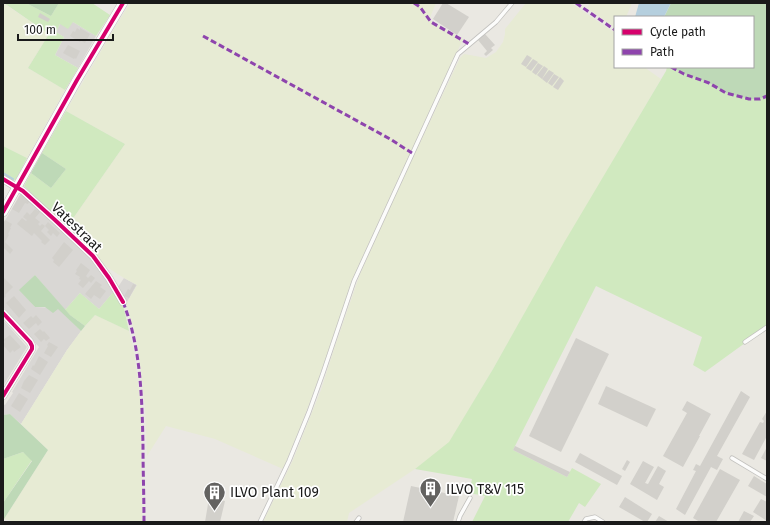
<svg xmlns="http://www.w3.org/2000/svg" width="770" height="525" viewBox="0 0 770 525" font-family="'Fira Sans',sans-serif">
  <rect width="100%" height="100%" fill="#eae8e2"/>
  <g fill="#d9d7d4">
    <polygon points="73,22 96,36 78,68 55,55 64,37 56,32 60,24"/>
    <polygon points="21,193 65,232 100,269 115,290 99,309 80,293 65,310 35,275 20,290 35,307 58,308 81,331 67,350 21,424 10,414 3,415 3,404 5,405 13,393 12,392 39,347 3,307 3,224"/>
    <polygon points="124,278 137,285 126,304 118,287"/>
    <polygon points="3,320 27,347 3,386"/>
  </g>
  <g fill="#e7ebd4">
    <polygon points="3,3 49,34 28,68 65,90 27,158 3,146"/>
    <polygon points="130,3 436,3 429,20 463,39 358,267 317,383 302,423 283,469 215,439 166,426 147,456 145,407 140,363 135,333 126,304 137,285 124,278 105,266 95,255 67,227 125,144 66,111 111,34"/>
    <polygon points="526,3 571,3 615,33 615,67 644,67 661,79 550,269 493,369 449,443 415,469 349,513 347,522 263,522 293,460 321,390 335,346 360,274 398,189 460,58 464,54 486,58 496,52 503,42 505,34 505,29"/>
    <polygon points="590,3 632,3 626,17 615,17 615,28 587,8"/>
    <polygon points="95,315 129,331 134,352 137,374 141,407 142,522 16,522 4,519 48,450 21,424 67,350 81,331"/>
  </g>
  <g fill="#d0e9bf">
    <polygon points="4,3 26,3 51,16 59,3 92,3 110,15 96,36 73,22 68,29 60,24 56,32 64,37 55,55 78,68 65,90 28,68 49,34"/>
    <polygon points="667,67 671,67 684,74 709,83 726,93 749,99 760,99 767,96 767,327 705,372 693,365 702,337 596,286 513,450 567,477 572,468 601,484 585,507 579,503 568,522 472,522 485,496 469,493 472,479 415,469 449,442 493,369 565,241 666,71"/>
    <polygon points="66,111 125,144 67,227 24,186 31,173 51,188 66,169 42,153"/>
    <polygon points="3,146 27,158 16,179 13,181 3,175"/>
    <polygon points="115,290 124,309 129,331 95,315 85,326 70,315 65,310 80,293 99,309"/>
    <polygon points="23,452 32,460 3,503 3,459"/>
  </g>
  <g fill="#bed9b7">
    <polygon points="26,3 59,3 51,16"/>
    <polygon points="671,3 767,3 767,96 760,99 749,99 726,93 709,83 684,74 671,67 753,67 753,17 664,17"/>
    <polygon points="42,153 66,169 51,188 31,173"/>
    <polygon points="35,275 70,315 85,326 81,331 58,309 53,313 45,307 35,307 19,290"/>
    <polygon points="10,414 48,450 4,519 3,503 32,461 23,452 3,459 3,415"/>
  </g>
  <polygon fill="#b5cfde" points="639,3 671,3 664,17 635,17"/>
  <g fill="none" stroke-linecap="round" stroke-linejoin="round">
    <polyline stroke="#b5cfde" stroke-width="2" points="3,173 13,179"/>
  </g>
  <g fill="#d2d0cb">
    <polygon points="443,3 446,3 469,17 457,35 433,19"/>
    <polygon points="40,13 50,19 48,22 38,17"/>
    <polygon points="77,28 80,30 80,28 90,34 85,43 81,41 80,42 70,36 73,31 75,32"/>
    <polygon points="485,34 495,45 491,48 493,50 486,56 484,54 487,51 478,40"/>
    <polygon points="68,45 80,51 76,59 75,58 74,59 63,53"/>
    <polygon points="527,55 532,58 526,67 521,64"/>
    <polygon points="533,59 538,62 531,71 526,68"/>
    <polygon points="538,63 543,66 536,75 532,72"/>
    <polygon points="544,66 548,69 542,79 537,75"/>
    <polygon points="549,70 554,73 547,83 542,79"/>
    <polygon points="554,74 559,77 552,86 548,83"/>
    <polygon points="560,77 564,81 558,90 553,87"/>
    <polygon points="21,193 35,204 33,206 29,202 28,204 25,203 19,213 12,209"/>
    <polygon points="35,209 40,212 35,218 40,222 38,224 40,226 42,224 45,226 41,231 50,240 45,245 41,242 42,241 34,233 32,236 17,224 22,218 26,221 27,220 23,217 27,212 30,215"/>
    <polygon points="5,220 12,224 10,228 11,228 8,234 9,235 5,242 13,250 10,254 3,247 3,224"/>
    <polygon points="48,222 60,233 57,237 53,233 51,236 47,232 49,230 45,226"/>
    <polygon points="64,242 73,250 59,267 53,262 54,260 52,258"/>
    <polygon points="81,263 90,270 86,276 88,278 91,275 95,278 91,283 89,281 83,288 78,284 81,280 79,279 80,277 75,274 77,271 76,270"/>
    <polygon points="3,277 13,287 5,295 6,296 3,299"/>
    <polygon points="96,281 102,285 100,287 106,291 100,299 94,295 91,299 85,294"/>
    <polygon points="133,284 136,285 129,298 124,296 128,289 130,290"/>
    <polygon points="14,296 26,310 19,318 6,303"/>
    <polygon points="36,315 42,322 38,326 36,323 29,329 23,323 31,316 33,318"/>
    <polygon points="40,329 43,332 44,331 50,338 46,341 44,339 41,342 34,334"/>
    <polygon points="10,335 21,347 14,352 13,350 10,353 3,345 3,344 5,342 3,340"/>
    <polygon points="576,338 609,354 561,452 529,436"/>
    <polygon points="49,342 58,347 51,357 44,353 48,346 47,345"/>
    <polygon points="39,356 48,362 40,375 31,369 33,365 34,366"/>
    <polygon points="29,375 38,380 30,393 21,388 24,381"/>
    <polygon points="606,386 656,409 647,427 598,404"/>
    <polygon points="741,391 750,397 717,456 723,459 717,470 711,467 685,515 676,509 696,471 693,470 696,464 700,466"/>
    <polygon points="19,393 28,399 20,412 11,406"/>
    <polygon points="687,401 711,414 699,436 700,436 683,467 663,456 687,413 682,410"/>
    <polygon points="767,411 767,436 754,460 742,454 760,422 763,423 764,421 762,419"/>
    <polygon points="515,446 570,472 567,477 513,450"/>
    <polygon points="767,447 767,461 761,458"/>
    <polygon points="580,453 622,476 617,485 575,462"/>
    <polygon points="627,460 630,462 625,471 622,469"/>
    <polygon points="643,461 654,467 645,483 648,484 658,466 666,471 659,484 664,487 657,500 630,484"/>
    <polygon points="720,469 740,480 716,522 700,522 693,518"/>
    <polygon points="754,476 767,484 767,497 748,486"/>
    <polygon points="411,486 459,496 453,522 403,522"/>
    <polygon points="625,497 652,514 647,522 645,522 619,507"/>
    <polygon points="209,498 225,501 220,522 205,522"/>
    <polygon points="761,499 767,502 767,521 753,512"/>
    <polygon points="744,511 754,516 750,522 738,522"/>
    <polygon points="659,516 669,522 655,522"/>
  </g>
  <g fill="none" stroke-linecap="round" stroke-linejoin="round">
    <defs>
      <g id="service">
        <polyline points="745,342 767,327"/>
        <polyline points="732,458 767,479"/>
        <polyline points="260,522 289,461 309,412 323,373 354,281 458,54 496,22 512,3"/>
        <polyline points="356,522 359,518"/>
        <polyline points="458,522 460,516 470,498"/>
        <polyline points="584,522 586,519 595,517 603,522"/>
      </g>
      <g id="minor">
        <polyline points="3,179 23,191 55,220 93,256 109,278 123,302"/>
        <polyline points="3,313 30,342 32,346 32,349 3,396"/>
      </g>
      <polyline id="tertiary" points="3,212 77,80 123,3"/>
    </defs>
    <use href="#service" stroke="#c2c1be" stroke-width="5"/>
    <use href="#minor" stroke="#c2c1be" stroke-width="8"/>
    <use href="#tertiary" stroke="#c2c1be" stroke-width="10"/>
    <use href="#service" stroke="#fcfcfb" stroke-width="3.5"/>
    <use href="#minor" stroke="#fcfcfb" stroke-width="7"/>
    <use href="#tertiary" stroke="#fcfcfb" stroke-width="9"/>
    <g stroke="#8e44ad" stroke-width="3" stroke-dasharray="6 3" stroke-linecap="butt">
      <polyline points="414,3 420,7 431,22 469,44"/>
      <polyline points="576,3 615,30"/>
      <polyline points="203,36 390,139 412,153"/>
      <polyline points="671,67 684,74 709,83 726,93 749,99 760,99 767,96"/>
      <path d="M123 302C141 347 142 398 143 446 143 471 144 497 144 522"/>
    </g>
    <defs>
      <g id="cycleway">
        <polyline points="3,179 23,191 55,220 93,256 109,278 123,302"/>
        <polyline points="3,212 77,80 123,3"/>
        <polyline points="3,313 30,342 32,346 32,349 3,396"/>
      </g>
    </defs>
    <use href="#cycleway" stroke="#fff" stroke-width="6"/>
    <use href="#cycleway" stroke="#d6006c" stroke-width="4"/>
  </g>
  <defs>
    <symbol id="building-pin" viewBox="-11 -11 22 30"><path d="M0 17L-7.5 6A9.5 9.5 0 1 1 7.5 6Z" fill="#636260" stroke="#fff"/><path d="M-4-6H4V6H1V3H-1V6H-4ZM-2.5-4.3h1.7v1.8h-1.7ZM.8-4.3h1.7v1.8H.8ZM-2.5-1h1.7V.8h-1.7ZM.8-1h1.7V.8H.8Z" fill="#fff"/></symbol>
  </defs>
  <g fill-rule="evenodd">
    <use href="#building-pin" x="418" y="476" width="25" height="34"/>
    <use href="#building-pin" x="202" y="480" width="25" height="34"/>
  </g>
  <g text-anchor="middle" stroke-width="3.5" stroke-linejoin="round" paint-order="stroke">
    <g font-size="14" fill="#1a1a1a" stroke="#fff">
      <text transform="translate(77 227) rotate(44)" y="5">Vatestraat</text>
    </g>
    <g font-size="14" fill="#1a1a1a" stroke="#fff" text-anchor="start">
      <text x="446" y="494">ILVO T&amp;V 115</text>
      <text x="230" y="497">ILVO Plant 109</text>
    </g>
  </g>
  <rect width="770" height="525" fill="none" stroke="#1a1a1a" stroke-width="8"/>
  <rect x="614" y="16" width="140" height="52" fill="#ffffff" stroke="#a3a3a3"/>
  <rect x="622" y="29" width="20" height="6" fill="#d6006c" stroke="#a3a3a3"/>
  <text x="650" y="36" font-size="12" fill="#1a1a1a">Cycle path</text>
  <rect x="622" y="49" width="20" height="6" fill="#8e44ad" stroke="#a3a3a3"/>
  <text x="650" y="56" font-size="12" fill="#1a1a1a">Path</text>
  <path d="M18 34v6h95v-6" fill="none" stroke="#1a1a1a" stroke-width="2"/>
  <text x="24" y="34" font-size="12" fill="#1a1a1a" stroke="#ffffff" stroke-width="3" paint-order="stroke">100 m</text>
</svg>
